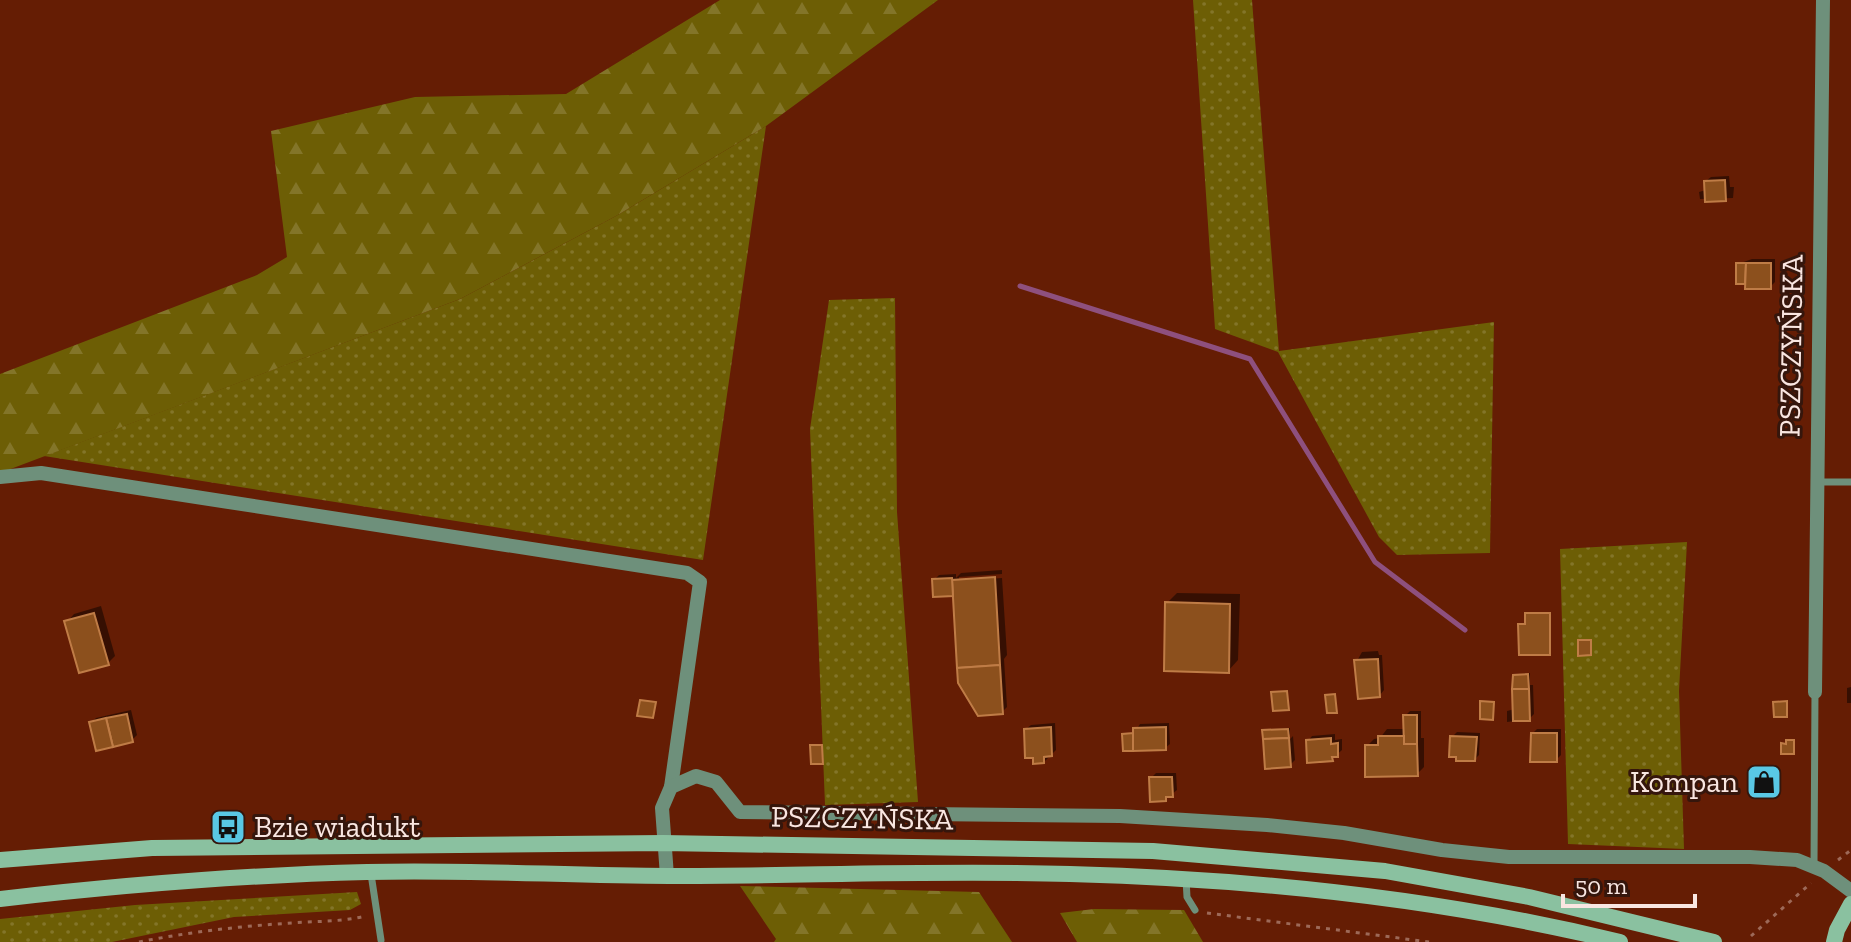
<svg xmlns="http://www.w3.org/2000/svg" width="1851" height="942" viewBox="0 0 1851 942" font-family="'Zilla Slab',serif">
  <defs>
    <pattern id="grass-dots" width="8" height="8" patternUnits="userSpaceOnUse" patternTransform="scale(2)"><rect width="8" height="8" fill="#6d5e05"/><path d="M2 2h.1M6 6h.1" fill="none" stroke="#837529" stroke-width="1.8" stroke-linecap="round"/></pattern>
    <pattern id="forest-firs" width="22" height="20" patternUnits="userSpaceOnUse" patternTransform="scale(2)"><rect width="22" height="20" fill="#6d5e05"/><path d="M5 1l3.5 6h-7zM16 11l3.5 6h-7z" fill="#837529"/></pattern>
  </defs>
  <rect width="100%" height="100%" fill="#651d04"/>
  <g fill="url(#grass-dots)">
    <polygon points="1193,0 1252,0 1279,351 1494,322 1490,553 1397,555 1379,537 1278,352 1215,329"/>
    <polygon points="766,126 703,560 44,456 460,299 616,216"/>
    <polygon points="895,298 897,512 918,802 825,805 810,429 829,300"/>
    <polygon points="1687,542 1679,691 1684,849 1568,844 1560,549"/>
    <polygon points="357,892 361,904 350,910 234,917 112,942 0,942 0,919 135,905"/>
  </g>
  <g fill="url(#forest-firs)">
    <polygon points="720,0 938,0 766,126 616,216 460,299 0,473 0,374 257,275 287,257 271,131 415,97 566,94"/>
    <polygon points="740,886 979,892 1012,942 774,942 776,939"/>
    <polygon points="1094,909 1184,910 1203,942 1077,942 1060,913"/>
  </g>
  <g fill="#0007">
    <polygon points="1729,176 1730,187 1734,187 1733,198 1700,199 1699,192 1706,190 1706,181 1711,177"/>
    <polygon points="1752,259 1775,259 1775,282 1770,287 1738,282 1738,264"/>
    <polygon points="1002,570 1002,574 959,577 959,581 1002,578 1007,655 1004,659 1007,707 1002,712 954,591 934,580 939,575 956,574 956,578 961,573"/>
    <polygon points="1177,593 1240,594 1238,660 1228,671 1167,603"/>
    <polygon points="101,606 115,656 108,663 67,622 74,614"/>
    <polygon points="1529,612 1551,612 1549,653 1520,625 1527,623"/>
    <polygon points="1378,651 1379,655 1382,655 1384,690 1380,695 1357,661 1362,652"/>
    <polygon points="1530,673 1530,685 1533,685 1534,714 1529,719 1507,722 1507,711 1515,709 1514,675"/>
    <polygon points="1851,687 1851,703 1847,703 1847,688"/>
    <polygon points="131,710 137,735 132,740 91,723 96,718"/>
    <polygon points="1410,711 1421,711 1421,738 1424,738 1424,767 1417,774 1367,746 1374,739 1380,738 1387,729 1406,729 1405,716"/>
    <polygon points="1055,723 1056,750 1044,762 1026,729 1031,725"/>
    <polygon points="1169,723 1170,744 1165,748 1124,734 1135,732 1140,724"/>
    <polygon points="1290,728 1290,734 1280,744 1283,746 1293,736 1295,760 1290,765 1264,731"/>
    <polygon points="1537,729 1561,729 1561,755 1556,760 1533,733"/>
    <polygon points="1457,732 1480,733 1479,755 1475,759 1452,737"/>
    <polygon points="1335,734 1335,740 1342,739 1342,750 1332,759 1308,741 1312,736"/>
    <polygon points="1156,773 1176,773 1177,790 1166,799 1151,778"/>
  </g>
  <g fill="none" stroke-linecap="round" stroke-linejoin="round">
    <polyline stroke="#8e507e" stroke-width="5" points="1020,286 1250,359 1375,562 1465,630"/>
  </g>
  <g fill="#8c501d" stroke="#bf7c46" stroke-width="2">
    <polygon points="1725,180 1726,201 1705,202 1704,181"/>
    <polygon points="1736,263 1746,263 1745,284 1736,284"/>
    <polygon points="1746,263 1771,263 1771,289 1745,289"/>
    <polygon points="995,577 1000,665 957,668 952,580"/>
    <polygon points="952,578 953,596 933,597 932,579"/>
    <polygon points="1165,602 1230,604 1229,673 1164,671"/>
    <polygon points="94,613 109,665 79,673 64,621"/>
    <polygon points="1525,613 1550,613 1550,655 1519,655 1518,624 1525,624"/>
    <polygon points="1578,640 1591,640 1591,655 1578,656"/>
    <polygon points="1378,659 1380,697 1358,699 1354,660"/>
    <polygon points="1000,665 1003,714 978,716 958,683 957,668"/>
    <polygon points="1528,674 1529,689 1512,689 1513,675"/>
    <polygon points="1512,689 1529,689 1530,721 1513,721"/>
    <polygon points="1287,691 1289,710 1273,711 1271,692"/>
    <polygon points="1335,694 1337,713 1327,713 1325,695"/>
    <polygon points="640,700 656,702 653,718 637,716"/>
    <polygon points="1480,701 1494,702 1493,720 1480,719"/>
    <polygon points="1787,701 1787,717 1774,717 1773,702"/>
    <polygon points="127,714 133,742 113,747 106,718"/>
    <polygon points="1403,715 1417,715 1417,744 1404,744"/>
    <polygon points="106,718 113,747 96,751 89,722"/>
    <polygon points="1051,727 1052,756 1044,757 1044,763 1033,764 1033,758 1025,758 1024,729"/>
    <polygon points="1166,727 1166,750 1133,751 1133,728"/>
    <polygon points="1288,729 1289,738 1263,739 1262,730"/>
    <polygon points="1133,733 1133,751 1123,751 1122,734"/>
    <polygon points="1531,733 1557,733 1557,762 1530,762"/>
    <polygon points="1378,736 1404,736 1404,744 1417,744 1418,776 1365,777 1365,745 1378,745"/>
    <polygon points="1450,736 1477,737 1475,761 1456,761 1456,757 1449,757"/>
    <polygon points="1289,738 1291,767 1265,769 1263,739"/>
    <polygon points="1331,738 1331,744 1338,743 1338,757 1332,757 1333,761 1307,763 1306,740"/>
    <polygon points="1786,740 1794,740 1794,754 1781,754 1781,743 1786,744"/>
    <polygon points="810,745 822,745 823,764 811,764"/>
    <polygon points="1149,777 1172,777 1173,797 1166,797 1166,801 1150,802"/>
  </g>
  <g fill="none" stroke-linecap="round" stroke-linejoin="round">
    <g stroke="#9d6958" stroke-width="3" stroke-dasharray="4 6" stroke-linecap="butt">
      <polyline points="1838,860 1851,850"/>
      <polyline points="1207,913 1429,942"/>
      <polyline points="1751,936 1811,883"/>
      <path d="M139 942C189 932 241 926 292 923 317 921 341 922 366 916"/>
    </g>
    <g stroke="#6e907b" stroke-width="7">
      <polyline points="1818,482 1851,482"/>
      <polyline points="1814,867 1815,692"/>
      <polyline points="371,874 381,940"/>
      <polyline points="1186,879 1187,897 1195,910"/>
    </g>
    <g stroke="#6e907b" stroke-width="14">
      <polyline points="0,477 41,473 687,573 700,582 671,787"/>
      <polyline points="1815,692 1823,0"/>
      <polyline points="667,876 662,808 671,787 696,776 716,782 740,812 1120,816 1267,825 1344,833 1442,850 1509,857 1750,857 1797,860 1824,871 1851,891"/>
    </g>
    <g stroke="#8ac1a0" stroke-width="16">
      <polyline points="0,860 152,848 663,843 1153,851 1385,871 1529,897 1714,942"/>
      <path d="M0 899C122 885 244 875 367 872 467 869 568 876 669 876 803 876 936 870 1070 874 1255 879 1440 898 1620 942"/>
      <polyline points="1834,942 1837,930 1851,904"/>
    </g>
  </g>
  <defs>
    <symbol id="shop-square" viewBox="-11 -11 22 22"><rect x="-9" y="-9" width="18" height="18" rx="4" fill="#59c8e5" stroke="#35160c"/><path d="M-5-2.5h2.3a2.7 3.5 0 0 1 5.4 0H5L5.5 6h-11ZM-1.5-2.5h3a1.5 2.3 0 0 0-3 0Z" fill="#111"/></symbol>
    <symbol id="bus-square" viewBox="-11 -11 22 22"><rect x="-9" y="-9" width="18" height="18" rx="4" fill="#59c8e5" stroke="#35160c"/><path d="M-5-6H5V4H4V6H2V4H-2V6H-4V4H-5ZM-3.5-4V0h7V-4ZM-3.5 1.2v1.5H-2V1.2ZM2 1.2v1.5H3.5V1.2Z" fill="#111"/></symbol>
  </defs>
  <g fill-rule="evenodd">
    <use href="#shop-square" x="1744" y="762" width="40" height="40"/>
    <use href="#bus-square" x="208" y="807" width="40" height="40"/>
  </g>
  <g text-anchor="middle" stroke-width="6" stroke-linejoin="round" paint-order="stroke">
    <g font-size="30" fill="#f9e6e1" stroke="#35160c">
      <text transform="translate(1791 346) rotate(-89)" y="10">PSZCZYŃSKA</text>
      <text transform="translate(862 818) rotate(1)" y="10">PSZCZYŃSKA</text>
    </g>
    <g font-size="30" fill="#f9e6e1" stroke="#35160c" text-anchor="end">
      <text x="1738" y="792">Kompan</text>
      <text x="254" y="837" text-anchor="start">Bzie wiadukt</text>
    </g>
  </g>
  <path d="M1563 894v12h132v-12" fill="none" stroke="#f9e6e1" stroke-width="4"/>
  <text x="1575" y="894" font-size="24" fill="#f9e6e1" stroke="#35160c" stroke-width="6" paint-order="stroke">50 m</text>
</svg>
